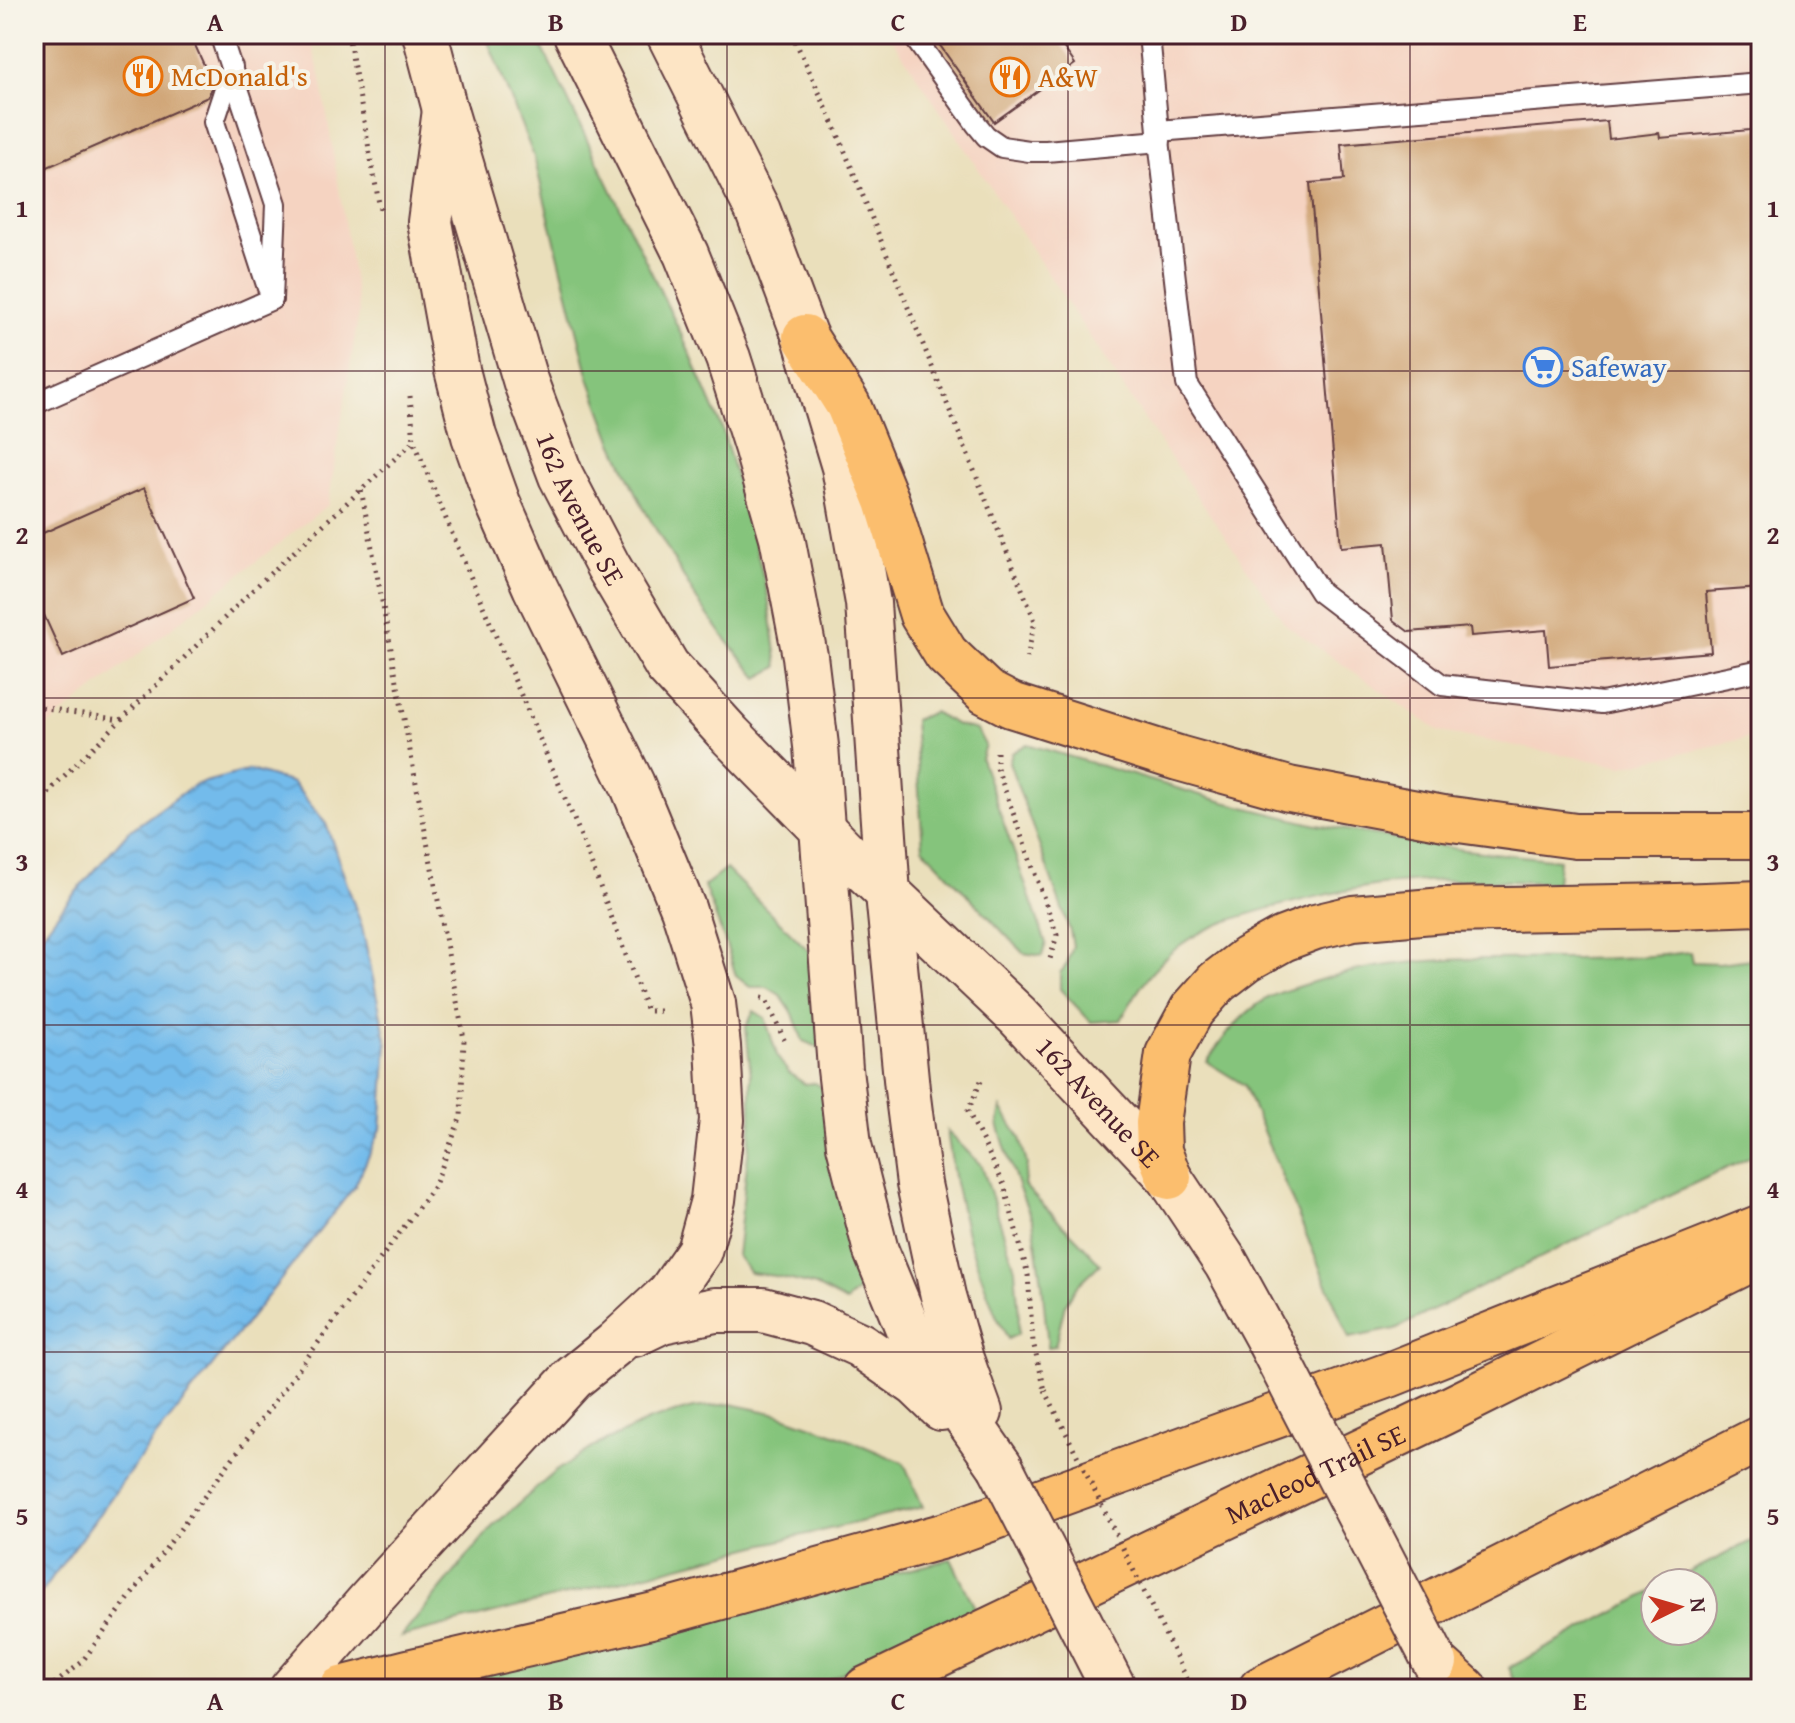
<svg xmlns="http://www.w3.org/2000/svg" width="1795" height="1723" viewBox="0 0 1795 1723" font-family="'Gentium Book Plus',serif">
  <defs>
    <pattern id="water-waves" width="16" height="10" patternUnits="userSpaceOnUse" patternTransform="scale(2)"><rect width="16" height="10" fill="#73bbeb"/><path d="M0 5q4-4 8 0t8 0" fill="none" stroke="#65a0ca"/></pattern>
  </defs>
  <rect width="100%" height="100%" fill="#f7f3e8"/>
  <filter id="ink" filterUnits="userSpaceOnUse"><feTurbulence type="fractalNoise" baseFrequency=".0125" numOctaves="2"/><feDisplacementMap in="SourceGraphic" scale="16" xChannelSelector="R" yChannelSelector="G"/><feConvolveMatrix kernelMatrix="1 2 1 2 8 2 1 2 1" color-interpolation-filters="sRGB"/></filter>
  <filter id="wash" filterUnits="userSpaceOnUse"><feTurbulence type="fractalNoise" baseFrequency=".006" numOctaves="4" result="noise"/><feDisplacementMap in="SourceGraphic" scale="32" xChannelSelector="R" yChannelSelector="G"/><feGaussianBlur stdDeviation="1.8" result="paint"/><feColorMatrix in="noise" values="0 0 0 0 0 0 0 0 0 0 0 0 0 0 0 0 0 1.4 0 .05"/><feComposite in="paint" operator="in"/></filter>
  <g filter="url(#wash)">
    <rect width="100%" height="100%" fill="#eadfbb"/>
    <g fill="#f5d3c1">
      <polygon points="34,34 309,34 321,78 359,311 328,505 37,734 34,739"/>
      <polygon points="889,34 1761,34 1761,735 1623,766 1440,732 1286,625 1155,435"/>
    </g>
    <g fill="#85c47c" stroke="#687254" stroke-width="2">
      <polygon points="485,34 536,34 684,340 722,428 755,544 768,596 778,667 758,678 724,637 697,600 643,507 612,440 589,378 534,157"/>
      <polygon points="933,712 957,725 977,730 985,745 981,759 1046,943 1042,956 1023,953 923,848 914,720"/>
      <path d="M1027 744 1224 802 1317 825 1464 850 1559 860 1557 883C1496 880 1434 877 1373 886 1341 891 1309 898 1278 906 1249 914 1217 922 1191 938 1159 957 1138 988 1121 1020L1091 1022 1060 989V973L1067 964 1073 946 1070 931 1009 762 1012 753Z"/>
      <polygon points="726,869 814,956 822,1049 803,1041 793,1014 780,995 767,987 750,987 736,976 725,941 704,886"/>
      <path d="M1690 952 1692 962 1719 963 1761 958V1152L1619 1219 1395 1329 1349 1338 1244 1085 1207 1062C1223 1037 1243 1011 1270 997 1282 991 1297 987 1310 983 1397 954 1485 959 1575 959 1614 959 1652 957 1690 952Z"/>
      <polygon points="754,1011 765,1018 778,1058 789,1073 805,1084 815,1083 826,1090 866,1283 846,1302 816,1286 775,1276 750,1273 737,1256 751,1127 751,1076 746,1027"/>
      <path d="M1001 1108 1020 1138 1027 1164 1024 1185C1048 1212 1076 1236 1100 1264L1077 1286 1065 1305 1055 1346 1048 1347 1042 1282 1033 1221 1019 1189 1006 1150 998 1124Z"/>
      <polygon points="947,1131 982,1166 1015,1269 1019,1315 1018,1334 1008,1339 995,1313 969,1242 955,1183"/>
      <polygon points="731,1404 778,1414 835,1434 904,1463 923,1507 765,1544 401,1637 492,1527 555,1472 597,1445 650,1420 693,1408"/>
      <polygon points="1761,1536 1761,1688 1522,1689 1516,1683 1509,1668 1655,1590 1655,1631 1703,1631 1703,1583 1668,1583"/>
      <polygon points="951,1559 976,1610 808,1689 410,1689 674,1630"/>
    </g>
    <polygon fill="url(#water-waves)" stroke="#5e6d8b" stroke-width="2" points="250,770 293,783 326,824 362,927 387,1044 381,1129 355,1186 155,1438 34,1602 34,946 61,909 128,832 194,785"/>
    <g id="blocks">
      <g fill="#d1a779">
        <polygon points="34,34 190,34 213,85 208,97 34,173"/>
        <polygon points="932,34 1054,34 1075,64 994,122"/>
        <polygon points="1607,121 1609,139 1659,133 1660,138 1761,129 1761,588 1706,592 1711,652 1549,666 1546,630 1471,636 1470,627 1409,632 1393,620 1386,543 1341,547 1310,183 1344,180 1341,144"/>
        <polygon points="144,488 194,598 63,657 34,593 34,537"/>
      </g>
    </g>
  </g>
  <g filter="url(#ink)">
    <use href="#blocks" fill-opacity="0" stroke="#623c41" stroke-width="2"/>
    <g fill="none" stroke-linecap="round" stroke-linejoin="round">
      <defs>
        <g id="lane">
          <polyline points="220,34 276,204 272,299"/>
          <polyline points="912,34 977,125 986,136 1002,147 1029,151 1046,151 1160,141"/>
          <polyline points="1149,34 1158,131 1187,384 1320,592 1442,685 1602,703 1761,670"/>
          <polyline points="232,67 214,122 268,288"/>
          <polyline points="1158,131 1761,83"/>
          <polyline points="34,404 272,299"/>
        </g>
        <g id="secondary">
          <path id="s1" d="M425 34 445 110 526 383 561 476 608 566 667 666 730 735 845 852 1018 1016 1169 1177 1226 1263 1269 1341"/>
          <polyline points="576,34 686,254 728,358 756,446 782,537 805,656 816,746 840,1069 849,1145 876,1251 913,1341 1000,1466"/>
          <polyline points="669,34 758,211 805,337 844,467 868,603 888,894 907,1089 919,1184 943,1296 961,1359 980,1412"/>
          <polyline points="635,1334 662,1321 715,1310 763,1310 812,1323 860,1345 916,1384 941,1408"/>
          <polyline points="292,1689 370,1600 573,1378 615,1344 669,1294 699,1251 713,1200 722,1120 718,1046 713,1003 683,908 632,784 535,587 498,503 474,436 457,370 430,222 445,110"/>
        </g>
        <g id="highway">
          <polyline points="805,337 848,405 887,501 922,615 946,654 986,692 1011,705 1178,758 1289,789 1444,818 1576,836 1761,836"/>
          <polyline points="1169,1177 1159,1151 1158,1123 1168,1054 1192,1010 1217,982 1247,959 1283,939 1315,927 1353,918 1444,910 1676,906 1761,903"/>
          <polyline points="1435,1662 1465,1689"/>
          <polyline points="341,1689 408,1672 659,1614 943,1536 1389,1375 1761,1227"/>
          <path id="s2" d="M866 1689 1442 1413 1752 1259"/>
          <polyline points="1261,1689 1761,1438"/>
        </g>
      </defs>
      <use href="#lane" stroke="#623c41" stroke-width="24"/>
      <use href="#secondary" stroke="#623c41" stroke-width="48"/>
      <use href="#highway" stroke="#623c41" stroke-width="48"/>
      <g stroke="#623c41" stroke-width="5" stroke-dasharray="2 6" stroke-linecap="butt">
        <polyline points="348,34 380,209"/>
        <polyline points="792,34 835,127 1035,621 1027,658"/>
        <polyline points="410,396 414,441 451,531 579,831 647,1011 664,1011"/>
        <polyline points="34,706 120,720"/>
        <polyline points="997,752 997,768 1057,935 1050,959"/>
        <polyline points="34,813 55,785 261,582 414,441"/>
        <polyline points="761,998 766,999 786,1044"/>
        <polyline points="981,1081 968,1111 1004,1185 1028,1275 1033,1342 1045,1390"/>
        <polyline points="48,1689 81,1663 435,1185 461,1116 464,1039 361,489"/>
      </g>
      <use href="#lane" stroke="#fff" stroke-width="20"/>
      <use href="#secondary" stroke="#fde5c5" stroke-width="44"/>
      <use href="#highway" stroke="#fbbe6e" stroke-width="44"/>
      <defs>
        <g id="secondary-bridge">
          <polyline points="1269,1341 1435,1662"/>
          <polyline points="1000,1466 1114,1689"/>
        </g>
      </defs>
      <use href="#secondary-bridge" stroke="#623c41" stroke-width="48" stroke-linecap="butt"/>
      <polyline stroke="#623c41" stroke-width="5" stroke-dasharray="2 6" stroke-linecap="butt" points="1045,1390 1192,1689"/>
      <use href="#secondary-bridge" stroke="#fde5c5" stroke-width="44"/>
    </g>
  </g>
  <path fill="none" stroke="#4a1f2b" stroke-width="2" stroke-opacity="0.55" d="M385 34V1689M727 34V1689M1068 34V1689M1410 34V1689M34 371H1761M34 698H1761M34 1025H1761M34 1352H1761"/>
  <defs>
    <symbol id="restaurant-ring" viewBox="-11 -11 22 22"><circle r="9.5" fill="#f7f3e8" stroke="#e8710a" stroke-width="1.5"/><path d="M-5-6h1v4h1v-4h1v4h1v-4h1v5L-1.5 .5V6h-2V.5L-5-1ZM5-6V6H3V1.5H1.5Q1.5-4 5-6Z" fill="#e8710a"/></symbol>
    <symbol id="supermarket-ring" viewBox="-11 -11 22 22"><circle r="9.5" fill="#f7f3e8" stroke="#3f7fe0" stroke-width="1.5"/><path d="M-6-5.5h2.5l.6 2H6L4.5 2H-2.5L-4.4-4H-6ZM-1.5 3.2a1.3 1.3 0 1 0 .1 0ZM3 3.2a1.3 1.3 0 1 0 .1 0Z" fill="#3f7fe0"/></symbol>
  </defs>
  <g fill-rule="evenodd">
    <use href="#restaurant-ring" x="121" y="54" width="44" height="44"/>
    <use href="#restaurant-ring" x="988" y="55" width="44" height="44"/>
    <use href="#supermarket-ring" x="1521" y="345" width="44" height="44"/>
  </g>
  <g text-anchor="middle" stroke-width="8" stroke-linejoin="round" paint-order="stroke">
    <g font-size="28" fill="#c56008" stroke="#f7f3e8" text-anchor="start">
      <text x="171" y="86">McDonald's</text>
      <text x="1038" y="87">A&amp;W</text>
    </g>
    <g font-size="28" fill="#366cbe" stroke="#f7f3e8" text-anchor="start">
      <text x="1571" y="377">Safeway</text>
    </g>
    <g font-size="28" fill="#4a1f2b" stroke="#f7f3e8">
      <text dy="10" stroke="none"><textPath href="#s1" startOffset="500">162 Avenue SE</textPath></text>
      <text dy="10" stroke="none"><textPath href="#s1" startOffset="1294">162 Avenue SE</textPath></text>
      <text dy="10" stroke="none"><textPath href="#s2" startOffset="498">Macleod Trail SE</textPath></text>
    </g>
  </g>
  <rect width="1795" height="1723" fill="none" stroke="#f7f3e8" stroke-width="88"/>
  <g transform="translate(1679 1607) rotate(85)"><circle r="38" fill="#f7f3e8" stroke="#b29e9c" stroke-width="2"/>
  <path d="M0-6L14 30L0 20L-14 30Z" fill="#c8321e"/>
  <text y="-12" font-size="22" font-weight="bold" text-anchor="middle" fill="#4a1f2b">N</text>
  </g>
  <rect x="44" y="44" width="1707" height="1635" fill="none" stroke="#4a1f2b" stroke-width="3"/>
  <g font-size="26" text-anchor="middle" font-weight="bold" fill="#4a1f2b">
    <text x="215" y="31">A</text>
    <text x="556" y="31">B</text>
    <text x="898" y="31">C</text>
    <text x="1239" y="31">D</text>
    <text x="1580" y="31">E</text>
    <text x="22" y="217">1</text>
    <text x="1773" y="217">1</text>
    <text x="22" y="544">2</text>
    <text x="1773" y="544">2</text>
    <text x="22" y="871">3</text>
    <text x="1773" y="871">3</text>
    <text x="22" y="1198">4</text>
    <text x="1773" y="1198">4</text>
    <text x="22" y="1525">5</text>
    <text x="1773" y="1525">5</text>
    <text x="215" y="1710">A</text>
    <text x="556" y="1710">B</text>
    <text x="898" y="1710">C</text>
    <text x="1239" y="1710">D</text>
    <text x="1580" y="1710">E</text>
  </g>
</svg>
